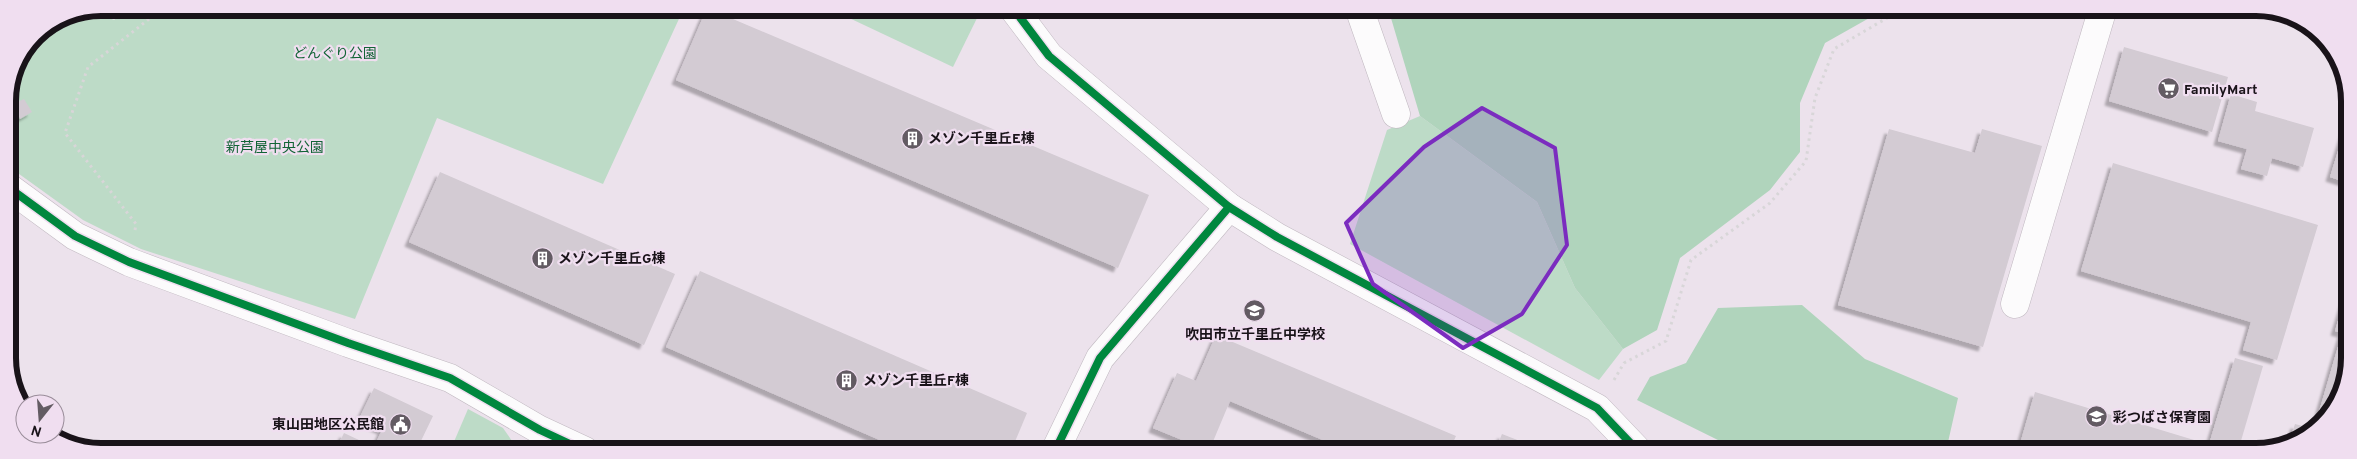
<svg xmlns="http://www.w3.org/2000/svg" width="2357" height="459" viewBox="0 0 2357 459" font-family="Overpass,'Noto Sans JP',sans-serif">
  <defs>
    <filter id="shadow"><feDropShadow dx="-4.5" dy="4.5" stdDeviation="1" flood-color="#0004"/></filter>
  </defs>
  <rect width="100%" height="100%" fill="#ece2ec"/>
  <g fill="#bddbc7">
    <path d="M129 8H684L603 184 437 118 355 319 141 249 83 220 8 166C8 112 0 58 51 25 78 7 85 8 114 20Z"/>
    <polygon points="828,8 978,8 980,12 953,67"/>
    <polygon points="1420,116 1537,202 1575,288 1623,349 1599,380 1350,244 1387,130"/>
    <polygon points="468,409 503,428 519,451 450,451"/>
  </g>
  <g fill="#b0d4bc">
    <polygon points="1388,8 1887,8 1825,43 1800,103 1800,152 1770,190 1680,258 1657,330 1623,349 1575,288 1537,202 1420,116"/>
    <polygon points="1802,305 1865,359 1958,398 1946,451 1729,451 1722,442 1637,400 1650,377 1686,363 1718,308"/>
  </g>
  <g fill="#d3cbd3" filter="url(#shadow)">
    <polygon points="707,8 1149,195 1118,268 676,80"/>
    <polygon points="2124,47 2228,77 2212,132 2109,101"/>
    <polygon points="2231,94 2257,102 2255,111 2314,128 2303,167 2272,158 2267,176 2241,169 2247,149 2218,141"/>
    <polygon points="24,99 32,112 20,119 13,104"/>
    <polygon points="2347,122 2348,122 2348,183 2330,177"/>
    <polygon points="1889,129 1975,153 1982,129 2042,146 1983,347 1838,305"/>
    <polygon points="2113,163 2318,225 2277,360 2243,350 2251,322 2081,271"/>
    <polygon points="440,172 675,274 644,345 409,242"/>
    <polygon points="700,271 1027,413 1011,451 905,451 666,347"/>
    <polygon points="2348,287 2349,370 2318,428 2295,438 2291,436 2295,424 2314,429 2342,333 2335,331"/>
    <polygon points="1216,335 1456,436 1449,451 1349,451 1230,401 1209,451 1153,428 1177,373 1196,381"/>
    <polygon points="2235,358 2263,366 2238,451 2207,451"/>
    <polygon points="374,388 433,416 419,445 432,451 335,451 344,433 374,447 382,430 359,419"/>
    <polygon points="2035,392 2204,443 2201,451 2018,451"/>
    <polygon points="1502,434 1520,441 1516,451 1495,451"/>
  </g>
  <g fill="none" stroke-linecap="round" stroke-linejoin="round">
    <defs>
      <g id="minor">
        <polyline points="1013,8 1049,56 1229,207 1277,237 1597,408 1638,451"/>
        <polyline points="1359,8 1396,114"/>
        <polyline points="8,187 75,236 129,262 348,343 450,378 540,430 585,451"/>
        <polyline points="2015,304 2103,8"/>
        <polyline points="1055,451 1100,358 1229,207"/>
      </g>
    </defs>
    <use href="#minor" stroke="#c0b8c0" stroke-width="29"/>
    <g stroke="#d8d6d8" stroke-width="3" stroke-dasharray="2.5 4" stroke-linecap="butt">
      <polyline points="135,230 136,224 65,133 88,67 163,8"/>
      <polyline points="1614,380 1624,363 1666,341 1691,260 1770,203 1806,161 1815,98 1834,49 1904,8"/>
    </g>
    <use href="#minor" stroke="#fcfbfc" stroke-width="28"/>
    <defs>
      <g id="cycleway">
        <polyline points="1013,8 1049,56 1229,207 1277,237 1597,408 1638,451"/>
        <polyline points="8,187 75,236 129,262 348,343 450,378 540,430 585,451"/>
        <polyline points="1055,451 1100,358 1229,207"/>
      </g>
    </defs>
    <use href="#cycleway" stroke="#f0def0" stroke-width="11"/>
    <use href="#cycleway" stroke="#00873e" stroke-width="8"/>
  </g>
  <path fill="#7b2cbf" fill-opacity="0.2" stroke="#7b2cbf" stroke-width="4" stroke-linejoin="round" d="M1482 108 1555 148 1567 245 1522 314 1463 348 1373 284 1346 223 1424 147Z"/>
  <defs>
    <symbol id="supermarket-disc" viewBox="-11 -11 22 22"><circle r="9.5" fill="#635b63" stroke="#f0def0"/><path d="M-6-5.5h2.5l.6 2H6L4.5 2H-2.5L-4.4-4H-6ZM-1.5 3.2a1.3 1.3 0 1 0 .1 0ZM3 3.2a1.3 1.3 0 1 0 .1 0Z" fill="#fff"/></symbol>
    <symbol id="building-disc" viewBox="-11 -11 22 22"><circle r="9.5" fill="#635b63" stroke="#f0def0"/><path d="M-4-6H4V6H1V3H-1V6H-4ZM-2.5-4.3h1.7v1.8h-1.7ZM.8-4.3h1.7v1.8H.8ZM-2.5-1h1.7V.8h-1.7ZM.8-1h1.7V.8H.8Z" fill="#fff"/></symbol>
    <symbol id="school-disc" viewBox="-11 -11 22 22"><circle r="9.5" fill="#635b63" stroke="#f0def0"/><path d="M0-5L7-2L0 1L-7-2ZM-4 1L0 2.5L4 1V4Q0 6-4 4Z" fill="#fff"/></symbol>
    <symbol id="civic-disc" viewBox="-11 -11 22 22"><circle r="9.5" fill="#635b63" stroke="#f0def0"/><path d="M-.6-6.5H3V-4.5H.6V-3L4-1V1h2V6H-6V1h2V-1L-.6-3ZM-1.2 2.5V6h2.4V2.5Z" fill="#fff"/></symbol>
  </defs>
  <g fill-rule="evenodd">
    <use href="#supermarket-disc" x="2156" y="76" width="25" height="25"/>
    <use href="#building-disc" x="900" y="126" width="25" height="25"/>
    <use href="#building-disc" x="530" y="246" width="25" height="25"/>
    <use href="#school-disc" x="1242" y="298" width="25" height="25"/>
    <use href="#building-disc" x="834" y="368" width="25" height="25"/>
    <use href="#school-disc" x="2084" y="404" width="25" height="25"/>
    <use href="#civic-disc" x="388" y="412" width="25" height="25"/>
  </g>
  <g text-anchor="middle" stroke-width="4.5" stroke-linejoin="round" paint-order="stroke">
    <g font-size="14" fill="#116435" stroke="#f0def0">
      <text x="335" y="58">どんぐり公園</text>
      <text x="275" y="152">新芦屋中央公園</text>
    </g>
    <g font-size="14" font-weight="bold" fill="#191319" stroke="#f0def0" text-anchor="start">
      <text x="2184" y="94">FamilyMart</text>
      <text x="928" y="143">メゾン千里丘E棟</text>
      <text x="558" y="263">メゾン千里丘G棟</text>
      <text x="1255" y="339" text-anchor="middle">吹田市立千里丘中学校</text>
      <text x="863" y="385">メゾン千里丘F棟</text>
      <text x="2113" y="422">彩つばさ保育園</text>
      <text x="384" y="429" text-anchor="end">東山田地区公民館</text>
    </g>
  </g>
  <path d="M0 0H2357V459H0ZM101 16H2256A85 85 0 0 1 2341 101V358A85 85 0 0 1 2256 443H101A85 85 0 0 1 16 358V101A85 85 0 0 1 101 16Z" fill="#f0def0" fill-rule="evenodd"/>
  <path fill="none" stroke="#191319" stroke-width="6" d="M101 16H2256A85 85 0 0 1 2341 101V358A85 85 0 0 1 2256 443H101A85 85 0 0 1 16 358V101A85 85 0 0 1 101 16Z"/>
  <g transform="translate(40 419) rotate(197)"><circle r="24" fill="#f0def0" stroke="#9a8d9a"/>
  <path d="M0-4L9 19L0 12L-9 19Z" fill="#635b63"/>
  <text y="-8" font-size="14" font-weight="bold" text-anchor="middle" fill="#191319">N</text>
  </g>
</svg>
